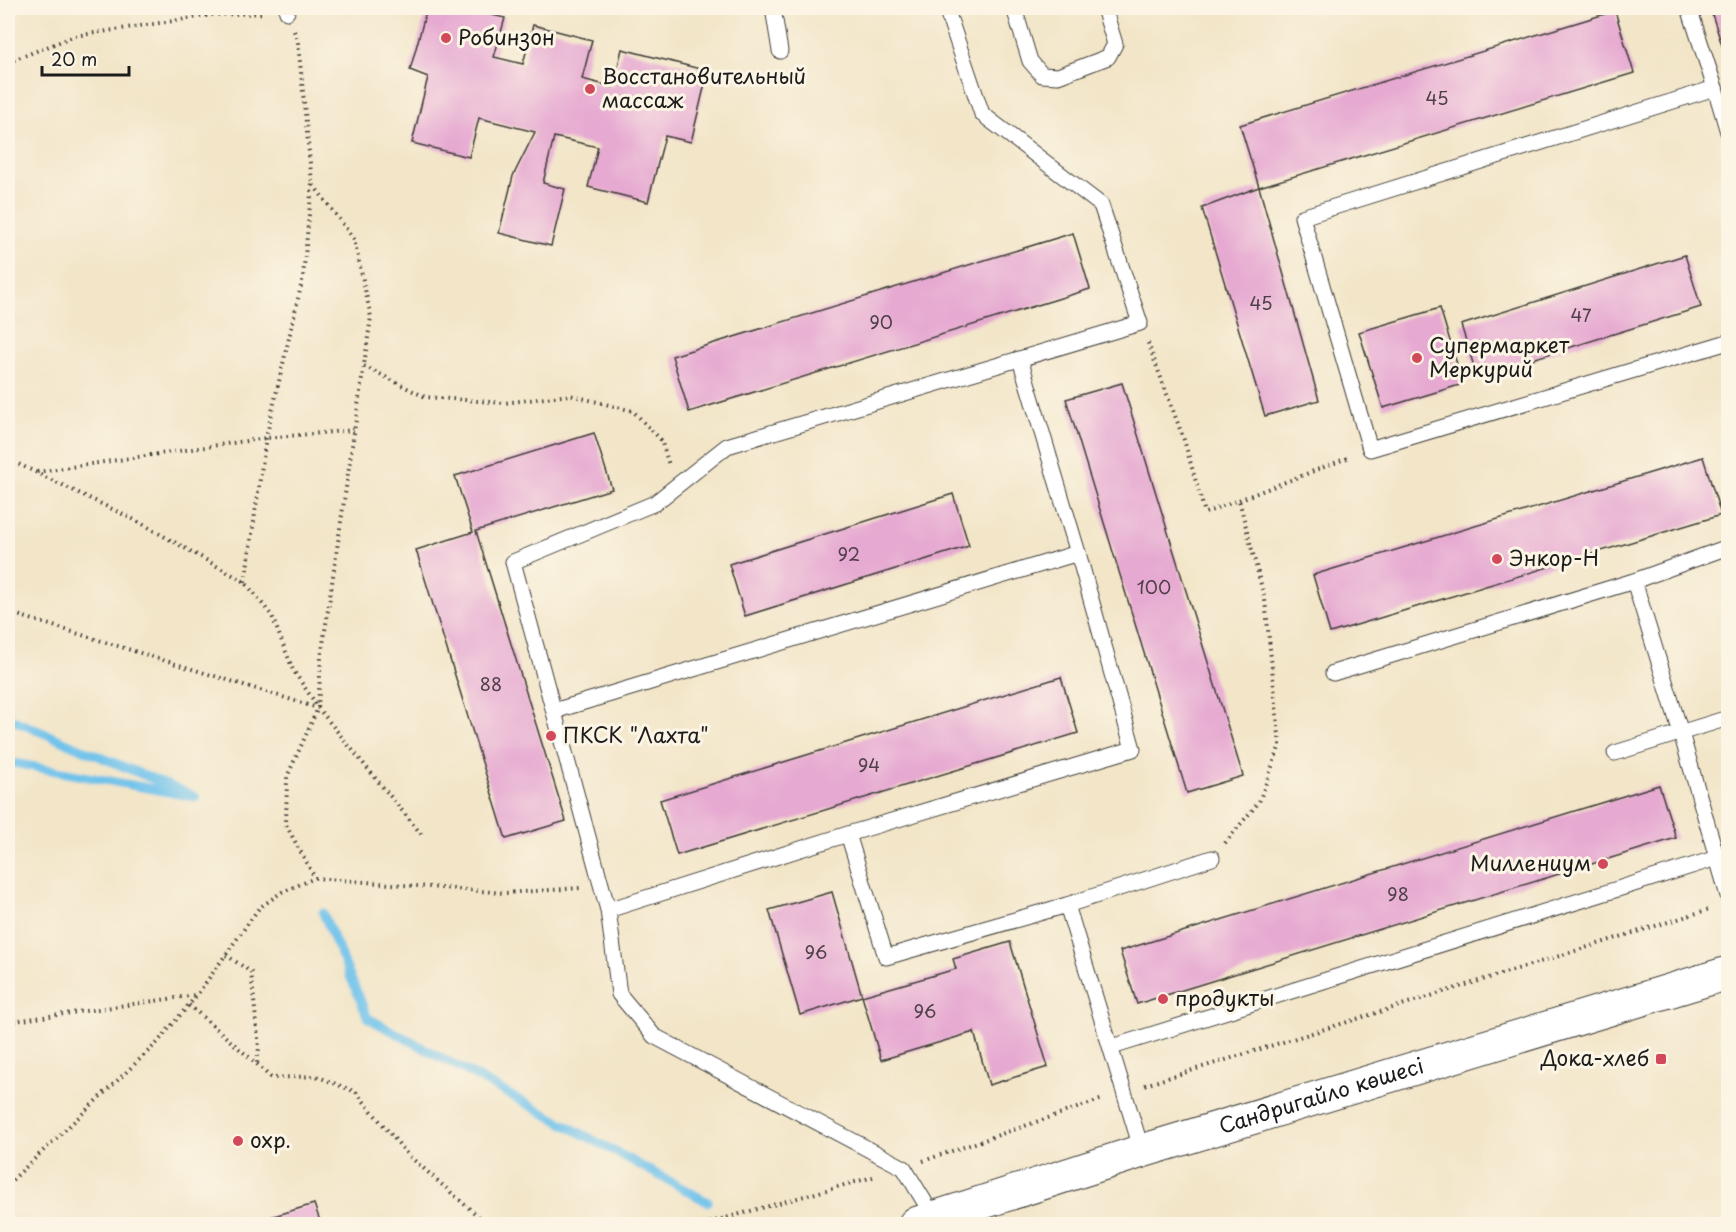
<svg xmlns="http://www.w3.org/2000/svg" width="1736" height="1232" viewBox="0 0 1736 1232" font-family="'Playpen Sans',sans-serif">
  <rect width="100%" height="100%" fill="#fcf5e5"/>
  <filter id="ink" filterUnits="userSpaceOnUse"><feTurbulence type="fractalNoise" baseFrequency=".0167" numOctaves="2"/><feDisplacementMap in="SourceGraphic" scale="12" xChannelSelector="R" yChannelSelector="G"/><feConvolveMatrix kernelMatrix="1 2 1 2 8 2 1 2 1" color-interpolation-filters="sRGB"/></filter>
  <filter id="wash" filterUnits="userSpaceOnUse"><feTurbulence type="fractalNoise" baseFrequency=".008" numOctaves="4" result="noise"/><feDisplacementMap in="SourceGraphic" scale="24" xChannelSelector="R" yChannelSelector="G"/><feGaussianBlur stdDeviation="1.35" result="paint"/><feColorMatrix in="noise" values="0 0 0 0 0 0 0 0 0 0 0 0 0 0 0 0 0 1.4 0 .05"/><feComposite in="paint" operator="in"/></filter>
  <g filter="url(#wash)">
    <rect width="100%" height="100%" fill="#f2e5c8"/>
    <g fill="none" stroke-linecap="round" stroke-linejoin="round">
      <g stroke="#70c2eb" stroke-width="9">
        <polyline points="8,718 196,797 8,762"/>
        <polyline points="323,913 368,1018 708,1202"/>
      </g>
    </g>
    <g id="blocks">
      <g fill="#e6a9d1">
        <polygon points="427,8 462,8 505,18 494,57 523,64 533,25 592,40 582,79 613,87 622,49 708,71 691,142 665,136 648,202 588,187 598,147 554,137 543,183 565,189 551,246 499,233 513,176 535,132 479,118 469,157 412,143 428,77 410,70"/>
        <polygon points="1710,8 1728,8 1728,64"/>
        <polygon points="1615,11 1634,73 1259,187 1240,125"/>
        <polygon points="1259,187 1319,400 1265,416 1202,208"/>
        <polygon points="1073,233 1090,289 689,412 672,356"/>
        <polygon points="1685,255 1701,307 1477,376 1461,325"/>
        <polygon points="1440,308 1463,384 1383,408 1359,332"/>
        <polygon points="1122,383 1243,776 1187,793 1066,399"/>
        <polygon points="594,433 612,489 476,531 566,821 506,839 416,550 473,532 455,476"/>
        <polygon points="1703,457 1721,515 1330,633 1313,575"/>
        <polygon points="953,494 969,546 745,616 729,564"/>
        <polygon points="1061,677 1078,733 677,855 660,800"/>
        <polygon points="1659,785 1676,838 1137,1004 1120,951"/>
        <polygon points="832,892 862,996 800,1015 769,910"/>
        <polygon points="1010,942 1048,1067 989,1085 974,1032 881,1060 862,996 956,969 953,959"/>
        <polygon points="314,1204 321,1224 247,1224"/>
      </g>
    </g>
  </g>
  <g filter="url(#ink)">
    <use href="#blocks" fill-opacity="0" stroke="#3c3a36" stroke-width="1.5"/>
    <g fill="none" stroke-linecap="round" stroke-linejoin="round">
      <defs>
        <g id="service">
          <polyline points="286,8 287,12"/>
          <polyline points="773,8 780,51"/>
          <polyline points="1014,8 1030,61 1042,75 1058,76 1108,57 1115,44 1104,8"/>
          <polyline points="1689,8 1715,88 1302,217 1370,449 1728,342"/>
          <polyline points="1715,88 1728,132"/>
          <polyline points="1634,581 1681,733 1728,896"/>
          <polyline points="1333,673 1634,581 1728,547"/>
          <polyline points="554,711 1078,553"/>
          <polyline points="1615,753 1728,718"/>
          <polyline points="848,834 886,957 1067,905 1142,1151"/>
          <polyline points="1067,905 1212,858"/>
          <polyline points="608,910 848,834 1133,749 1078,553 1020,359"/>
          <polyline points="1112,1047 1717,858"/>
          <polyline points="935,1219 904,1168 654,1036 619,994 608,910 513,562 655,503 727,446 1140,323 1101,205 982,114 946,8"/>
        </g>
        <g id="tertiary">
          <path id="s1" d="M915 1224 1142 1151 1728 973"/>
        </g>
      </defs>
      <use href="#service" stroke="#3c3a36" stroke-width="17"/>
      <use href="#tertiary" stroke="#3c3a36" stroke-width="35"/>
      <g stroke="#3c3a36" stroke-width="4" stroke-dasharray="1.5 4.5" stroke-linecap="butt">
        <polyline points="294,31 298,42 312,183 354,239 371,317 321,658 318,708 287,777 286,825 315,878"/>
        <polyline points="8,62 75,36 212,15 264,13"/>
        <polyline points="1148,343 1184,440 1205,513 1350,457"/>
        <polyline points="364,366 425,397 504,403 570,395 633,411 661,440 669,465"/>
        <polyline points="8,459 137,521 245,582 272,616 293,670 318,707"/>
        <polyline points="37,472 266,438 355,430"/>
        <polyline points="245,582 266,438 303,277 312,184"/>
        <polyline points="8,612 318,708 422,835"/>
        <polyline points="1225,843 1259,802 1280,745 1265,600 1239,500"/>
        <polyline points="226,955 251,972 259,1048 257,1063"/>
        <polyline points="189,1005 257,1064 271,1078 316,1076 356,1092 407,1154 487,1224"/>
        <polyline points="8,1022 196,995"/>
        <polyline points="1145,1085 1710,909"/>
        <polyline points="923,1161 1103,1099"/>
        <polyline points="8,1184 157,1043 197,995 259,908 282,892 315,878 505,893 580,888"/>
        <polyline points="704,1224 873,1177"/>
      </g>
      <use href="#service" stroke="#fff" stroke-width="15"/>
      <use href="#tertiary" stroke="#fff" stroke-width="33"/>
    </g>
  </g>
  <g fill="#d1495b" stroke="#fcf5e5" stroke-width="2">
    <circle cx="446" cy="38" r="6"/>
    <circle cx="590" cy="89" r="6"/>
    <circle cx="1417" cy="358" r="6"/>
    <circle cx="1497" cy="559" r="6"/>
    <circle cx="551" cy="736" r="6"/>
    <circle cx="1603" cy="864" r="6"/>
    <circle cx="1163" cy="999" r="6"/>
    <rect x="1655" y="1053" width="12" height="12" rx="3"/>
    <circle cx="238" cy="1141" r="6"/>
  </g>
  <g text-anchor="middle" stroke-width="6" stroke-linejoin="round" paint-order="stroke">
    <g font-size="18" fill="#4e3f49">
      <text x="1437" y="105">45</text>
      <text x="1261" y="310">45</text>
      <text x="1581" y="322">47</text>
      <text x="881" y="329">90</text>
      <text x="849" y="561">92</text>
      <text x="1154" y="594">100</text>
      <text x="491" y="691">88</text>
      <text x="869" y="772">94</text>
      <text x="1398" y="901">98</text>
      <text x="816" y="959">96</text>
      <text x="925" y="1018">96</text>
    </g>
    <g font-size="21" fill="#1c1c1c" stroke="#fcf5e5" text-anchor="start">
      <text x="458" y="45">Робинзон</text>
      <text x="602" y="84">Восстановительный<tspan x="602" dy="24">массаж</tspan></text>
      <text x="1429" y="353">Супермаркет<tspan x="1429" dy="24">Меркурий</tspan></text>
      <text x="1509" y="566">Энкор-Н</text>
      <text x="563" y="743">ПКСК "Лахта"</text>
      <text x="1591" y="871" text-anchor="end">Миллениум</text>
      <text x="1175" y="1006">продукты</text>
      <text x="1649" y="1066" text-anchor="end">Дока-хлеб</text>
      <text x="250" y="1148">охр.</text>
    </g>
    <g font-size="21" fill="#1c1c1c" stroke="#fcf5e5">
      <text dy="7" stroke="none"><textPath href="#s1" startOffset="426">Сандригайло көшесі</textPath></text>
    </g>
  </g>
  <rect width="1736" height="1232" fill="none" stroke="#fcf5e5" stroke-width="30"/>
  <path d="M42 66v9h87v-9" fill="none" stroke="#1c1c1c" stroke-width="3"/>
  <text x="51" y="66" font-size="18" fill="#1c1c1c" stroke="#fcf5e5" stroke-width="4.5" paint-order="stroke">20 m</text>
</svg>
